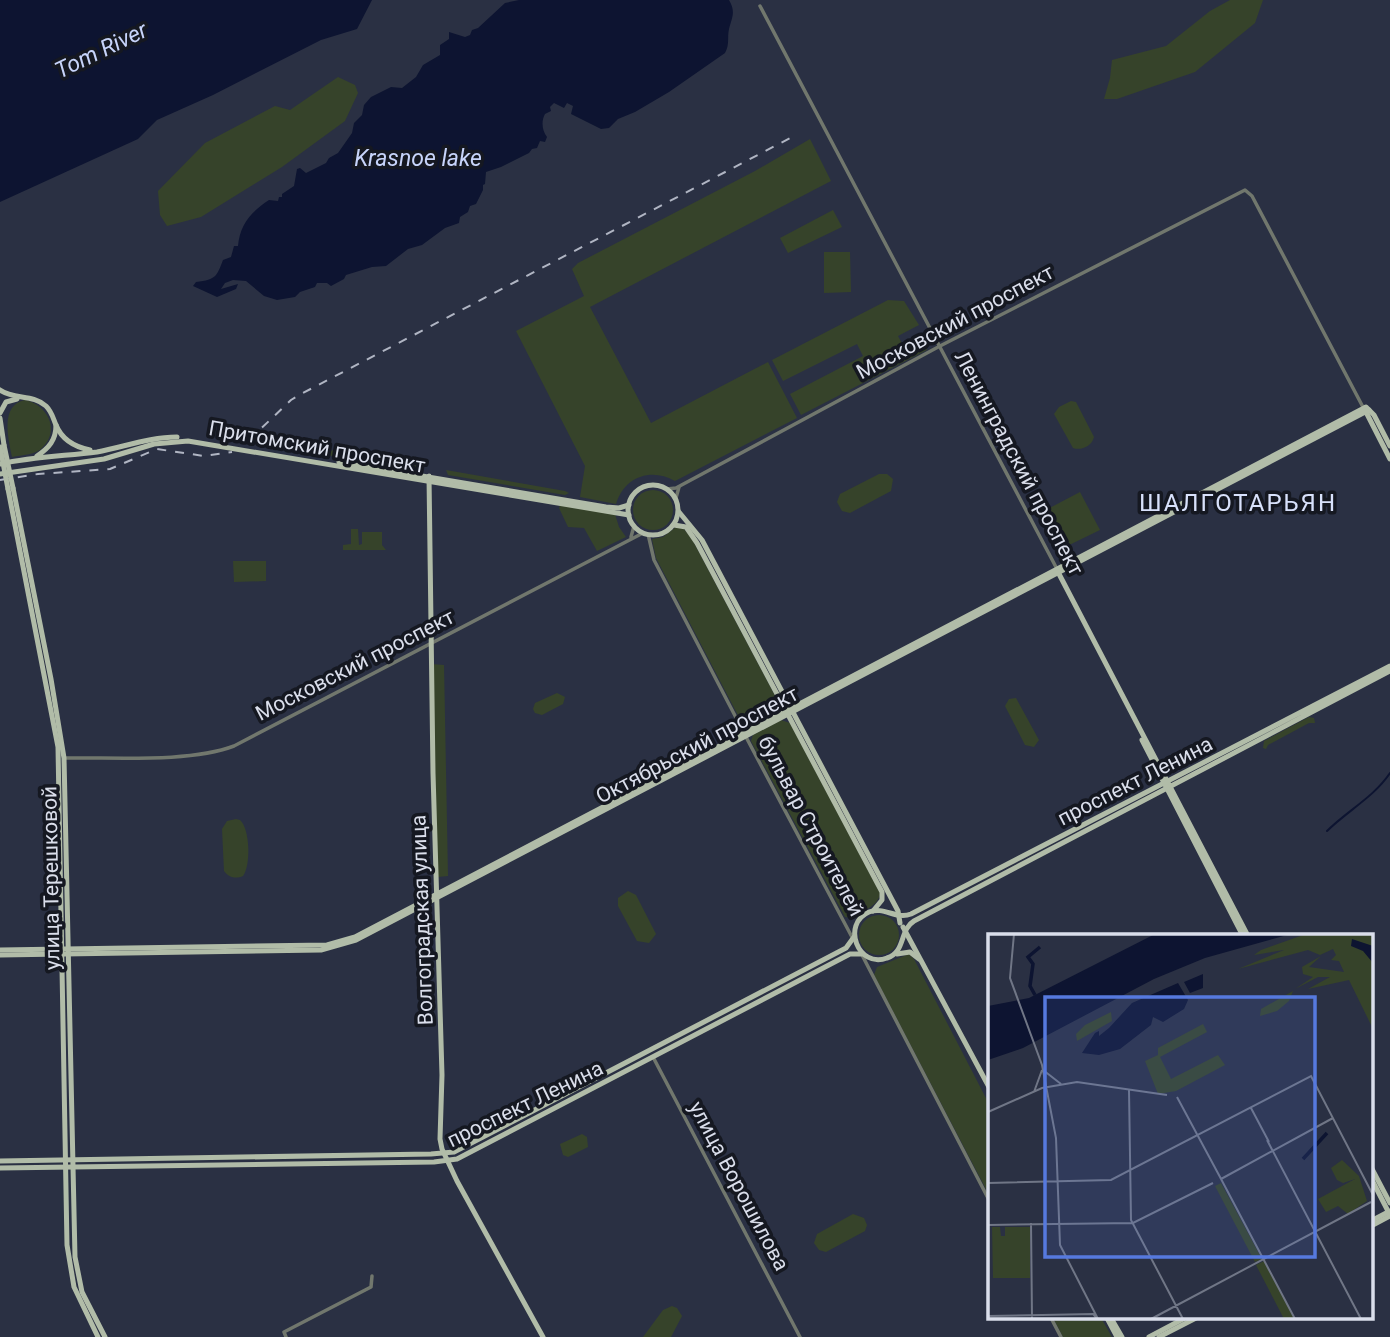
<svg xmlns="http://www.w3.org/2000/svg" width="1390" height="1337" viewBox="0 0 1390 1337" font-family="Roboto,sans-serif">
  <rect width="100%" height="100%" fill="#2a3043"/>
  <g fill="#36432a">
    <polygon points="1230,0 1263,0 1255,23 1195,72 1117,99 1104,99 1110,78 1112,60 1166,46 1210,11"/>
    <polygon points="338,77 355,85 358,93 345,121 282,167 201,217 167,226 160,215 158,191 205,143 275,106 290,110"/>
    <path d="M810 139 831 181 590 307 651 423 768 362 797 418 675 481C651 467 624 477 616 504L580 497 585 466 516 331 584 296 572 269 578 263 755 171Z"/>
    <polygon points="833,210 842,227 788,253 780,238"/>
    <polygon points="824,252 850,252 851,292 824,293"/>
    <polygon points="888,300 904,301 919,325 898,336 905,349 924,340 927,350 801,415 790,394 863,356 857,344 783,381 772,360"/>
    <path d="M25 400C46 404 61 429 43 447 36 455 22 455 12 457 8 437 0 405 25 400Z"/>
    <path d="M1071 401 1076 402 1094 437C1092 446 1081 451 1073 448L1054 414 1059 407Z"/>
    <polygon points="333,450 415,464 417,467 413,469 331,456 329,452"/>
    <polygon points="446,470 565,491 569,493 565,495 448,475"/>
    <polygon points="879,474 887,474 893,479 891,491 850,513 842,511 837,502 840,494"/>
    <circle cx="653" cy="510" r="20"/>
    <polygon points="1080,492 1100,530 1061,549 1042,512"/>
    <polygon points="560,505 615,514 619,527 626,537 597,551 584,528 568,527 559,508"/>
    <polygon points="676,527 684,529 692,539 780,705 776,713 749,727 743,725 656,558 652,539 663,537"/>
    <polygon points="351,529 358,529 359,545 362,544 362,532 382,532 382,545 386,550 343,550 343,545 351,544"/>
    <polygon points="233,561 266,561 266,581 234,582"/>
    <polygon points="431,664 444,665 448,876 438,877"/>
    <polygon points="557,693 565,697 563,704 542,715 535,713 533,709 535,703"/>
    <polygon points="1016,698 1039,740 1034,747 1025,745 1005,706 1009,699"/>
    <polygon points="1309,717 1314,718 1315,723 1309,723 1268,745 1266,749 1263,748 1264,741"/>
    <path d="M781 720 790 723 880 893C879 906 862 911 853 918L845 917 751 741 753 735Z"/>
    <path d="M236 819 240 820C250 829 251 865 243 876 236 879 229 878 224 871L222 829 227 821Z"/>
    <polygon points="628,891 636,895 656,934 649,943 637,941 618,906 618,898"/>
    <circle cx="879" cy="935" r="20"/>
    <polygon points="909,954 914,959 989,1104 989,1195 874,975 877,967"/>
    <polygon points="582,1134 587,1137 588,1147 568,1157 563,1155 560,1144"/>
    <polygon points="853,1214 864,1218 867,1225 865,1231 826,1252 819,1250 814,1243 817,1234"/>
    <polygon points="672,1306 677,1308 682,1316 671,1337 643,1337 663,1310"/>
    <polygon points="1053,1318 1101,1318 1112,1337 1063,1337"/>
  </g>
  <g fill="#0d1431">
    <polygon points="0,0 372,0 357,29 321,40 213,95 157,120 138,139 0,202"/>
    <path d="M519 0H729C736 12 732 17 729 29 727 38 730 44 725 53L669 92 635 112 618 119 609 128 601 129 571 114 573 106 567 103 564 108 554 103 550 107 551 111 545 114C541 121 542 131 547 137L545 142 540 141 537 148 532 149 529 153 501 167 486 172 485 184 483 185V190L476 204 470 206 468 212 460 217 459 223 445 228 422 245 408 249 386 266 372 267 346 275 344 279 331 286 327 283H317L315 287 300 292 295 297 277 300 264 296 246 281 233 280 225 283 221 289 238 284 236 289 217 297 193 286 196 282C217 280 217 275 223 260L231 257 234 246H238C240 224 251 212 269 200L278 201 279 197H282V194L294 186 297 169 300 168 306 173 326 163 329 158 338 153 352 133 354 123 362 115 364 105 371 97 391 87 402 88 416 77 423 65 440 55V45L449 39V32L465 37 470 35 472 30 478 28 505 3Z"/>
  </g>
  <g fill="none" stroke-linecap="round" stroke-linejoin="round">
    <path stroke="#0d1431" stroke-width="2" d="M1327 831C1347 811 1374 797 1390 773"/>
    <g stroke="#71776d" stroke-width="3.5">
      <polyline points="760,6 1057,569"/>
      <polyline points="667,489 676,488 940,346 1245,190 1252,196 1364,409"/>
      <polyline points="676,498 679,487"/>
      <polyline points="648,534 654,560 744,733"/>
      <polyline points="631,537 634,526"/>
      <polyline points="746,737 853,939"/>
      <path d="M64 758C113 757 189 763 234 746L643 533"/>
      <polyline points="862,955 989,1200"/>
      <polyline points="653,1057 800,1337"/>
      <polyline points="1051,1318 1061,1337"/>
      <polyline points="286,1337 284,1332 371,1287 372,1276"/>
    </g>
    <g stroke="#b1bca8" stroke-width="5">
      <path d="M0 390C14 400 33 394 46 406 52 412 53 418 56 425 62 440 75 447 90 450"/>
      <polyline points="1366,412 1390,459"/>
      <polyline points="0,413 6,402 17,399"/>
      <polyline points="0,418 4,445"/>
      <path d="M37 456C49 448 56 440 56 425"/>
      <polyline points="339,462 606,507 619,508 629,505"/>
      <path d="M0 464C32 457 65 456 97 452 124 447 150 437 177 437"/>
      <polyline points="0,474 104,459 154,444 188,441 629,515"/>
      <polyline points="429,476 433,773 442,1075 440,1139 442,1149 457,1181 543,1337"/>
      <circle cx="653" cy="510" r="25"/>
      <polyline points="13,488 51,679 64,758 75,1257 82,1292 105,1337"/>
      <polyline points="8,489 58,747 67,1245 74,1287 98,1337"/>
      <polyline points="679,512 702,540 898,911 900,923"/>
      <polyline points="674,525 686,527 697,543 882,892 882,900 873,911"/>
      <polyline points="1058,572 1248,936"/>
      <path d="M1390 666 911 914C896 920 884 906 869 912 841 924 858 969 887 958 906 952 899 930 914 921L1390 671"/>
      <polyline points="1142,740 1243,936"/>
      <polyline points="903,927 989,1087"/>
      <polyline points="0,950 327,945 355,937 1366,407 1374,415 1390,446"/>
      <polyline points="897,954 910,952 919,959"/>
      <polyline points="0,955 321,950 356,940 1369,410"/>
      <polyline points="0,1161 431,1154 454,1152 846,948 854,937"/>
      <polyline points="1371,1167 1390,1203"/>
      <polyline points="0,1168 434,1162 457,1159 850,954 862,954"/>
      <polyline points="1371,1178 1390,1215"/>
      <polyline points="1371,1221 1390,1211"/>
      <polyline points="1371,1226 1390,1216"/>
      <polyline points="1107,1318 1117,1337"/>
      <polyline points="1111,1318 1122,1337"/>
      <polyline points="1149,1337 1185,1318"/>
      <polyline points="1159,1337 1196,1318"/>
    </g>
    <g stroke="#b0b5c3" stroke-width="2" stroke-dasharray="9 9" stroke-linecap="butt">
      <polyline points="249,440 291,400 301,394 794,136"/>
      <polyline points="0,480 38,474 110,469 157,449 204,456 232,452"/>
    </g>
    <g stroke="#b1bca8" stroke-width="5">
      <polyline points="4,445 13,488"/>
      <polyline points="0,447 8,489"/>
    </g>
  </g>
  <g text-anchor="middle" stroke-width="7" stroke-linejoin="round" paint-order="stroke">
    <g font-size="21" fill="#dadeeb" stroke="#151821">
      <text transform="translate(955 322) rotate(-28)" y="7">Московский проспект</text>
      <text transform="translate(317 447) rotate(10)" y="7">Притомский проспект</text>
      <text transform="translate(1019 463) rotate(62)" y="7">Ленинградский проспект</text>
      <text transform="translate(355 665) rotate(-27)" y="7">Московский проспект</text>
      <text transform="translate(697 745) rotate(-28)" y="7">Октябрьский проспект</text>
      <text transform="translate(1135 781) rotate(-27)" y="7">проспект Ленина</text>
      <text transform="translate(811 826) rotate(62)" y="7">бульвар Строителей</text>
      <text transform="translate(51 878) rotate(-91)" y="7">улица Терешковой</text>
      <text transform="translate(422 920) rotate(-92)" y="7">Волгоградская улица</text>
      <text transform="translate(525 1104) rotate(-26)" y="7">проспект Ленина</text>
      <text transform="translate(739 1186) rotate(62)" y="7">улица Ворошилова</text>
    </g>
    <g font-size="23" font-style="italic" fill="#c7d4fa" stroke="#151821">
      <text transform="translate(101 50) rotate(-26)" y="8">Tom River</text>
      <text x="418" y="166">Krasnoe lake</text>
    </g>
    <g font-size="24" letter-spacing="2" fill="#d8e1fb" stroke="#151821">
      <text x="1238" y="511">ШАЛГОТАРЬЯН</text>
    </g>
  </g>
  <g transform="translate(988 934)">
    <rect width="385" height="385" fill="#2a3043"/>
    <path d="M318 0H385V95L361 46 320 55 342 43H330L307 55 325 43 315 40 314 33 333 22 321 33 356 38 351 27 343 26 348 21 345 15 332 21 320 16 250 35 296 16 266 21 273 16ZM305 57 301 67 289 77 272 82 273 75ZM123 78 124 87 89 107 88 100 97 91ZM215 90 219 98 172 123 183 145 230 121 237 131 188 157 170 160 157 127 170 121V114ZM354 226 371 242 379 267 360 280 350 272 338 278 330 265 367 245 355 249 349 246 343 234ZM233 249 274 325 267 328 227 252ZM4 293H12L13 302H17V293H42V344H5ZM276 327 307 385H296L268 331Z" fill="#36432a"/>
    <path d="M167 0H303L217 24 166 45 35 114 0 126V72L41 64ZM364 5 385 12V29L375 17 363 12ZM215 40V54L202 59 196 48ZM190 49 200 66 196 75 175 88 165 83 163 91 132 115 111 121 94 119 107 99 111 97V102L121 94 144 69Z" fill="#0d1431"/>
    <path fill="none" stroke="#0d1431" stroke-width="3.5" d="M47 61 42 52 45 30 40 23 52 13M315 225 339 199"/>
    <path fill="none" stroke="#707686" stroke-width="2" d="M26 0 22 44 54 131 68 204 72 311 110 385M55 136 73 150M141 156 143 286 195 385M46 158 54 136M189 163 232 243M263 174 281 208M0 178 54 154 89 148 179 161M279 206 373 385M232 243 307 385M233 245 345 184M0 249 123 246 323 142 385 261M43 289 44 384M0 291 145 289 225 249M0 382 107 380M0 382 105 380 109 385M163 385 383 268"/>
    <path fill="#5679de" fill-opacity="0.15" stroke="#5679de" stroke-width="3.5" d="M57 63H327V323H57Z"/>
    <rect width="385" height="385" fill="none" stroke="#dadeeb" stroke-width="3.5"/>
  </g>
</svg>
